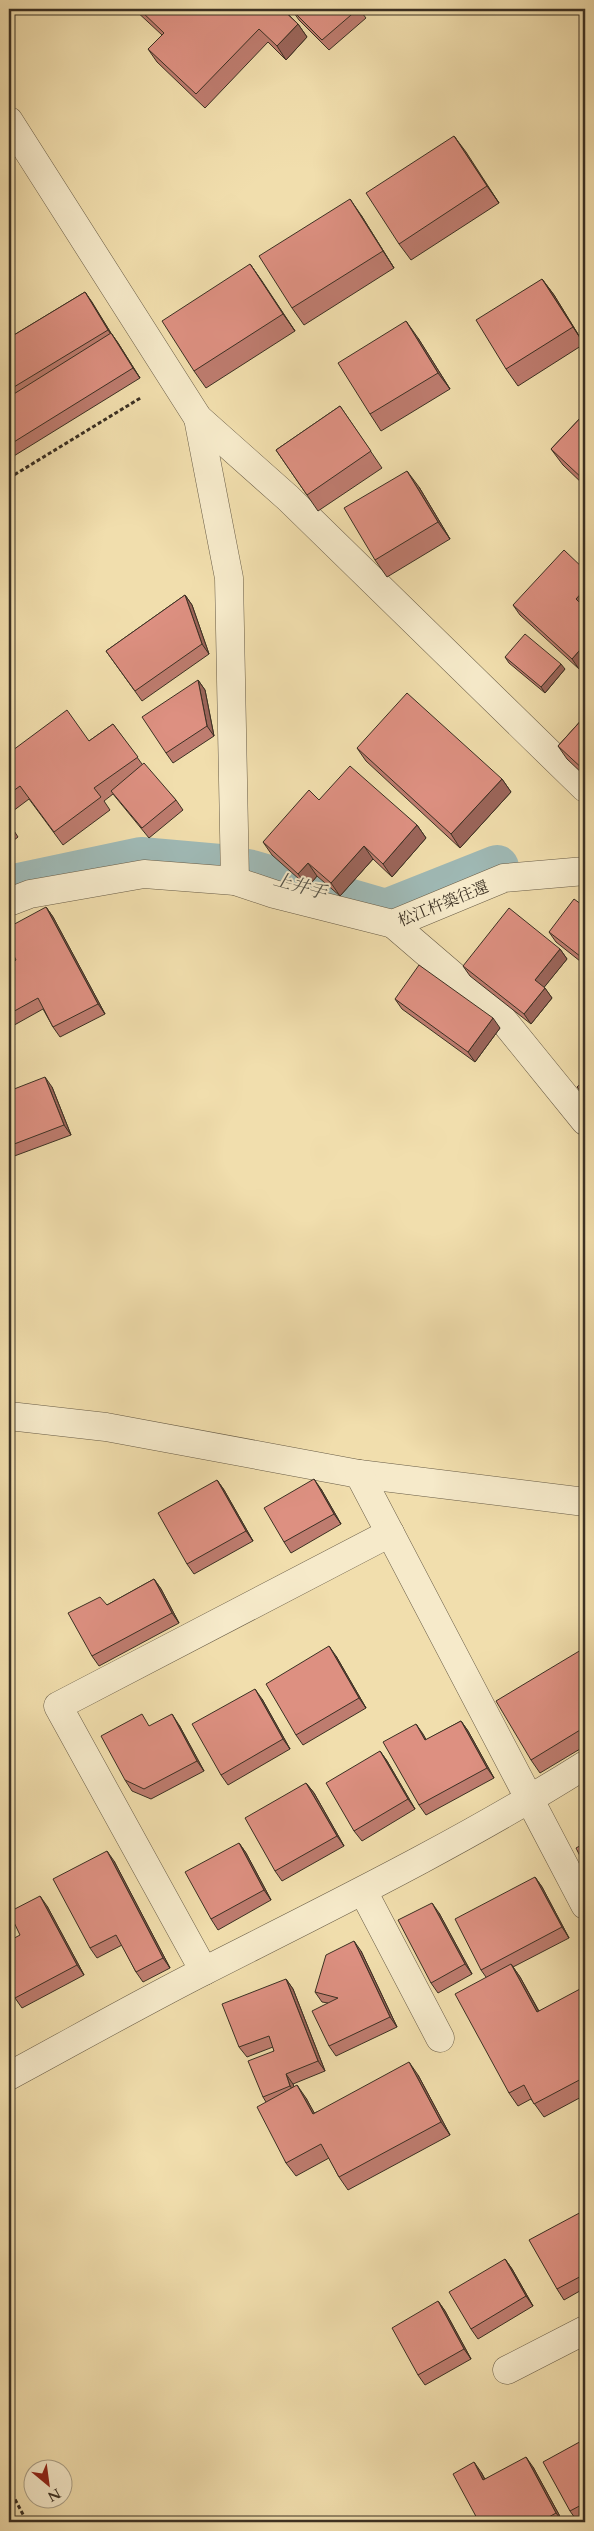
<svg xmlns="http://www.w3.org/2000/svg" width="594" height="2531" viewBox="0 0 594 2531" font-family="Cardo,'Noto Serif JP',serif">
  <rect width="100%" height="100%" fill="#f1dead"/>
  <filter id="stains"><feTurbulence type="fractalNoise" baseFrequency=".004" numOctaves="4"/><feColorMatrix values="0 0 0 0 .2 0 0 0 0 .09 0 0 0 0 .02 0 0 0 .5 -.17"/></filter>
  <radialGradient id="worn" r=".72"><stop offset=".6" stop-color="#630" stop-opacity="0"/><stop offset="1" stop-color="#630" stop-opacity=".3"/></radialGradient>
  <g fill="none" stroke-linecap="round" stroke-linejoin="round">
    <polyline stroke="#9fb9b5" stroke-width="44" points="9,887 141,859 220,866 252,872 386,911 497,867"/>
    <defs>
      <g id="street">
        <polyline points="9,121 198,418 288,498 585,788"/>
        <polyline points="198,418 229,578 235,881"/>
        <polyline points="9,902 30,894 144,874 235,881 274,894 393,924 504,878 585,871"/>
        <polyline points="393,924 499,1015 585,1121"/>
        <polyline points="9,1416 106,1427 359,1474 585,1502"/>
        <polyline points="359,1474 585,1905"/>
        <polyline points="363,1891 440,2038"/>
        <polyline points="204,1971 58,1706 390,1533"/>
        <path d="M9 2076C74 2041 139 2004 206 1970 334 1905 463 1842 585 1765"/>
        <polyline points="507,2370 585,2330"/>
      </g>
    </defs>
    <use href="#street" stroke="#685c46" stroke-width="29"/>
    <g stroke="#3b3023" stroke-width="3" stroke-dasharray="4 2.5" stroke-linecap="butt">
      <polyline points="9,478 142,397"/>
      <polyline points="9,2488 27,2522"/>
    </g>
    <use href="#street" stroke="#f6eaca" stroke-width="28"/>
  </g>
  <g fill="#be7c6f" stroke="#3b3023">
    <polygon points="134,9 287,9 285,11 298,24 307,37 286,60 268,42 205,108 157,62 148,49 162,35"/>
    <polygon points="293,9 359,9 366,18 329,50 299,20 292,10"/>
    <polygon points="454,136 499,203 411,260 399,244"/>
    <polygon points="361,215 394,268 304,325 292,308"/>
    <polygon points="250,264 295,331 206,388 194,371"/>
    <polygon points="542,279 554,295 584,344 518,386 506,369"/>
    <polygon points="85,292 111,333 118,343 140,378 9,459 9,338"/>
    <polygon points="418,338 450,389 381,431 370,414"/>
    <polygon points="340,406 382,468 318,511 276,450"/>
    <polygon points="585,413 585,486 563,465 551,449"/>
    <polygon points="419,487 450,539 387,577 375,560"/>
    <polygon points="185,595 192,605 209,654 142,701 106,651"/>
    <polygon points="513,605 585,608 585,662 579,669 520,615"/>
    <polygon points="505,657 565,669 545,693 509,663"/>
    <polygon points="198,680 205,690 214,736 173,763 166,753"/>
    <polygon points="585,716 585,776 567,759 558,746"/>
    <polygon points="113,724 142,764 176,800 183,810 149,838 113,794 104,801 110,810 63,845 29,799 9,814 9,753 89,741"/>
    <polygon points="357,748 502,779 511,792 460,848 366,761"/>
    <polygon points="319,800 417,825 426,838 392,877 373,859 340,896 317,876 308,887 272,855 263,842"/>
    <polygon points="9,823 18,837 9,844"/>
    <polygon points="46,907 53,917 105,1014 60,1037 53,1027 43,1009 9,1028 9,964 16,960"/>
    <polygon points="585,907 585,965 556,942 549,932"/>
    <polygon points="560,949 567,959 544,987 552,998 531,1024 470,976 463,966"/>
    <polygon points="395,999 500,1028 475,1062 402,1009"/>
    <polygon points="52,1087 71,1135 9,1158 9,1091"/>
    <polygon points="217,1480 224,1490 253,1541 194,1574 187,1564"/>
    <polygon points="321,1489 341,1524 291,1553 284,1542"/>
    <polygon points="154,1579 161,1589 179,1623 99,1666 92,1656 107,1605"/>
    <polygon points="581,1650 585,1656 585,1746 540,1773 531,1760"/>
    <polygon points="336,1656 366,1708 303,1745 296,1735"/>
    <polygon points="262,1699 290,1749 228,1785 221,1775"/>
    <polygon points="461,1721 468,1731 494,1778 426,1815 419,1805 416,1724 426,1740"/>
    <polygon points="179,1725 204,1771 151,1799 132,1791 125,1780 150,1726"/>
    <polygon points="380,1751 387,1761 415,1809 362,1841 354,1831"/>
    <polygon points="306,1783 314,1793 344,1846 282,1881 275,1871"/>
    <polygon points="239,1843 246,1853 271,1900 218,1930 211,1919"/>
    <polygon points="114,1861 170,1968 143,1982 136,1972 122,1945 97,1958 90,1948"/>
    <polygon points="535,1877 542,1887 569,1938 513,1967 520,1977 539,2011 585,1997 585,2095 544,2117 531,2099 518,2106 509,2093 486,1977 481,1970"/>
    <polygon points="47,1906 84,1975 22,2008 15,1998 20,1935"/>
    <polygon points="439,1913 472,1974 438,1993 431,1983"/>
    <polygon points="361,1951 397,2027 336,2056 329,2046 328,2003 322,2002 315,1992"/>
    <polygon points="286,1979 293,1989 325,2071 293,2084 294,2087 306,2098 314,2113 418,2075 450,2135 348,2190 339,2177 329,2158 296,2176 286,2163 266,2102 263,2097 274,2051 273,2047 247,2057 239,2047"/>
    <polygon points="585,2211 585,2288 564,2300 557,2289"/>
    <polygon points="505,2259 512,2269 533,2306 478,2339 471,2329"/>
    <polygon points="438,2301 445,2311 471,2359 425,2385 418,2375"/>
    <polygon points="585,2439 585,2517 577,2521 570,2511"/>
    <polygon points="533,2467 563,2522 479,2522 481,2472 485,2479"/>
  </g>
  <g fill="#9b655a" stroke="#3b3023">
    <polygon points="298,24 307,37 286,60 277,46"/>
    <polygon points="454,136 466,152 499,203 487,186"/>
    <polygon points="350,199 361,215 394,268 383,251"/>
    <polygon points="250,264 262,281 295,331 283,314"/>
    <polygon points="542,279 554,295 584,344 573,327"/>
    <polygon points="85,292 92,302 115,340 108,330"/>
    <polygon points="406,321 418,338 450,389 438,373"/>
    <polygon points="111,333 118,343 140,378 133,368"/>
    <polygon points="407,471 419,487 450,539 438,522"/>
    <polygon points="585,589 585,607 583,610 576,599"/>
    <polygon points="185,595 192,605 209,654 202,644"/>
    <polygon points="585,644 585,662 579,669 572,659"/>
    <polygon points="561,664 565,669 545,693 541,687"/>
    <polygon points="198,680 205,690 214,736 207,726"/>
    <polygon points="502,779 511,792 460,848 451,834"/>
    <polygon points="417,825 426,838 392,877 383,864"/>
    <polygon points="364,846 373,859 340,896 331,883"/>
    <polygon points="308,863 317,876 308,887 298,874"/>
    <polygon points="46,907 53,917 105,1014 98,1004"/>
    <polygon points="560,949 567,959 542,990 535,980"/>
    <polygon points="545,988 552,998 531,1024 524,1014"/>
    <polygon points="493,1018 500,1028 475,1062 468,1052"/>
    <polygon points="45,1077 52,1087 71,1135 64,1125"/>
    <polygon points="314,1479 321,1489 341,1524 334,1514"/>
    <polygon points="217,1480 224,1490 253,1541 246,1531"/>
    <polygon points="154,1579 161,1589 179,1623 172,1613"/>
    <polygon points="329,1646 336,1656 366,1708 359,1698"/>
    <polygon points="255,1689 262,1699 290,1749 283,1739"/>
    <polygon points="172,1714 179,1725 204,1771 197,1761"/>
    <polygon points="461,1721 468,1731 494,1778 487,1768"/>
    <polygon points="416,1724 423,1734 432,1750 425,1740"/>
    <polygon points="380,1751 387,1761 415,1809 408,1799"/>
    <polygon points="306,1783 314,1793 344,1846 337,1836"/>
    <polygon points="239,1843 246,1853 271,1900 264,1890"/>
    <polygon points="107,1851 114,1861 170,1968 163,1958"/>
    <polygon points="535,1877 542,1887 569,1938 562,1927"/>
    <polygon points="40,1896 47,1906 84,1975 77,1965"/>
    <polygon points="432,1903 439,1913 472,1974 465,1964"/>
    <polygon points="354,1941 361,1951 397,2027 390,2017"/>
    <polygon points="511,1964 520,1977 546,2025 537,2012"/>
    <polygon points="286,1979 293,1989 325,2071 318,2061"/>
    <polygon points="409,2062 418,2075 450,2135 441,2122"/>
    <polygon points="286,2074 293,2084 297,2096 290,2086"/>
    <polygon points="297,2085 306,2098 322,2127 313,2114"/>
    <polygon points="505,2259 512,2269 533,2306 526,2296"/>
    <polygon points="438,2301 445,2311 471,2359 464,2349"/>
    <polygon points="526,2457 533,2467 563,2522 556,2513"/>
    <polygon points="474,2462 481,2472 490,2490 483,2480"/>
  </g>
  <g fill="#dd9081" stroke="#3b3023">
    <polygon points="139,9 282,9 298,24 277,46 259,29 196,94 148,49 164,33"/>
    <polygon points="293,9 358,9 322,40 292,10"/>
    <polygon points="454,136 487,186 399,244 366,193"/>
    <polygon points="350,199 383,251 292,308 259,256"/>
    <polygon points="250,264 283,314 194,371 162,321"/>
    <polygon points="542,279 573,327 506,369 476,320"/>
    <polygon points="85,292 108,330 9,390 9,338"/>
    <polygon points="406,321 438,373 370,414 338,363"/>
    <polygon points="111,333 133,368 9,445 9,397"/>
    <polygon points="340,406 371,451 307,495 276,450"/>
    <polygon points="585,413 585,481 551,449"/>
    <polygon points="407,471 438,522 375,560 344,508"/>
    <polygon points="564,550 585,570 585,589 576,599 585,608 585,644 572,659 513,605"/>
    <polygon points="185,595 202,644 135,691 106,651"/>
    <polygon points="525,634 561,664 541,687 505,657"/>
    <polygon points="198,680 207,726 166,753 142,717"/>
    <polygon points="407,693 502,779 451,834 357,748"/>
    <polygon points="67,710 89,741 113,724 138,757 94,788 101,797 54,832 20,786 9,794 9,753"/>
    <polygon points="585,716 585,771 558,746"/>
    <polygon points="144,763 176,800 142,828 111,791"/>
    <polygon points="350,766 417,825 383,864 364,846 331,883 308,863 298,874 263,842 309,790 319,800"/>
    <polygon points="574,899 585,907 585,960 549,932"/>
    <polygon points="46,907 98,1004 53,1027 38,998 9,1014 9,964 16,960 9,946 9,927"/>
    <polygon points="509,908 560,949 535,980 545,988 524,1014 463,966"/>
    <polygon points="419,965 493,1018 468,1052 395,999"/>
    <polygon points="45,1077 64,1125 9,1146 9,1091"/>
    <polygon points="585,1080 585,1097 577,1087"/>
    <polygon points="314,1479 334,1514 284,1542 264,1508"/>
    <polygon points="217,1480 246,1531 187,1564 158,1513"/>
    <polygon points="154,1579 172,1613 92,1656 68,1613 100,1597 107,1605"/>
    <polygon points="329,1646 359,1698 296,1735 266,1684"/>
    <polygon points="581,1650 585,1657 585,1727 531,1760 496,1701"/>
    <polygon points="255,1689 283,1739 221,1775 192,1724"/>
    <polygon points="142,1714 149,1726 172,1714 197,1761 144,1789 125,1780 101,1736"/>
    <polygon points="461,1721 487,1768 419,1805 383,1742 416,1724 425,1740"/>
    <polygon points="380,1751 408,1799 354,1831 326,1783"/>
    <polygon points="306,1783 337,1836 275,1871 245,1818"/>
    <polygon points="239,1843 264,1890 211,1919 185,1872"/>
    <polygon points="585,1843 585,1866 576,1848"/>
    <polygon points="107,1851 163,1958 136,1972 116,1935 90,1948 53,1879"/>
    <polygon points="535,1877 562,1927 481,1970 455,1919"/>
    <polygon points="40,1896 77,1965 15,1998 9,1986 9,1941 20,1935 9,1912"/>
    <polygon points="432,1903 465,1964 431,1983 398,1920"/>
    <polygon points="354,1941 390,2017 329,2046 312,2011 338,1998 315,1992 326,1955"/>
    <polygon points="511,1964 537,2012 580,1989 585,1999 585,2077 534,2104 524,2085 509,2093 455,1994"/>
    <polygon points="286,1979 318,2061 286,2074 290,2086 263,2097 248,2061 274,2051 269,2036 239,2047 222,2004"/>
    <polygon points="409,2062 441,2122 339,2177 321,2144 286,2163 257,2107 297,2085 313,2114"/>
    <polygon points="585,2210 585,2274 557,2289 529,2240"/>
    <polygon points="505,2259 526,2296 471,2329 449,2292"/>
    <polygon points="438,2301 464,2349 418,2375 392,2328"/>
    <polygon points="585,2439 585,2503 570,2511 543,2462"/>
    <polygon points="526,2457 556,2513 540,2522 479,2522 453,2474 474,2462 483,2480"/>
  </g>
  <g text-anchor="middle" stroke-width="4" stroke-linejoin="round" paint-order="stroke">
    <g font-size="16" fill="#3b3023" stroke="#f6eaca">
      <text transform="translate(443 903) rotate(-22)" y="6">松江杵築往還</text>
    </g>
    <g font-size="18" font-style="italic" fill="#545248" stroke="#f6eaca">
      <text transform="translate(300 886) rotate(16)" y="6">上井手</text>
    </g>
  </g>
  <rect width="594" height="2531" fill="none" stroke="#f1dead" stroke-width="30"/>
  <rect x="10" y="10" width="574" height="2511" fill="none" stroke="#3b3023" stroke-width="2.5"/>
  <rect x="15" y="15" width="564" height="2501" fill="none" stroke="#3b3023"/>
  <g transform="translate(48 2484) rotate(151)"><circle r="24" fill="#f6eaca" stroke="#aba087"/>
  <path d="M0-4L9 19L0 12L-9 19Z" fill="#8f2418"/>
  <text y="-8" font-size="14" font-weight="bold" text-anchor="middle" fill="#3b3023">N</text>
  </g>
  <rect width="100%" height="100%" filter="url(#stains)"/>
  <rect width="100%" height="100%" fill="url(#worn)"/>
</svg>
